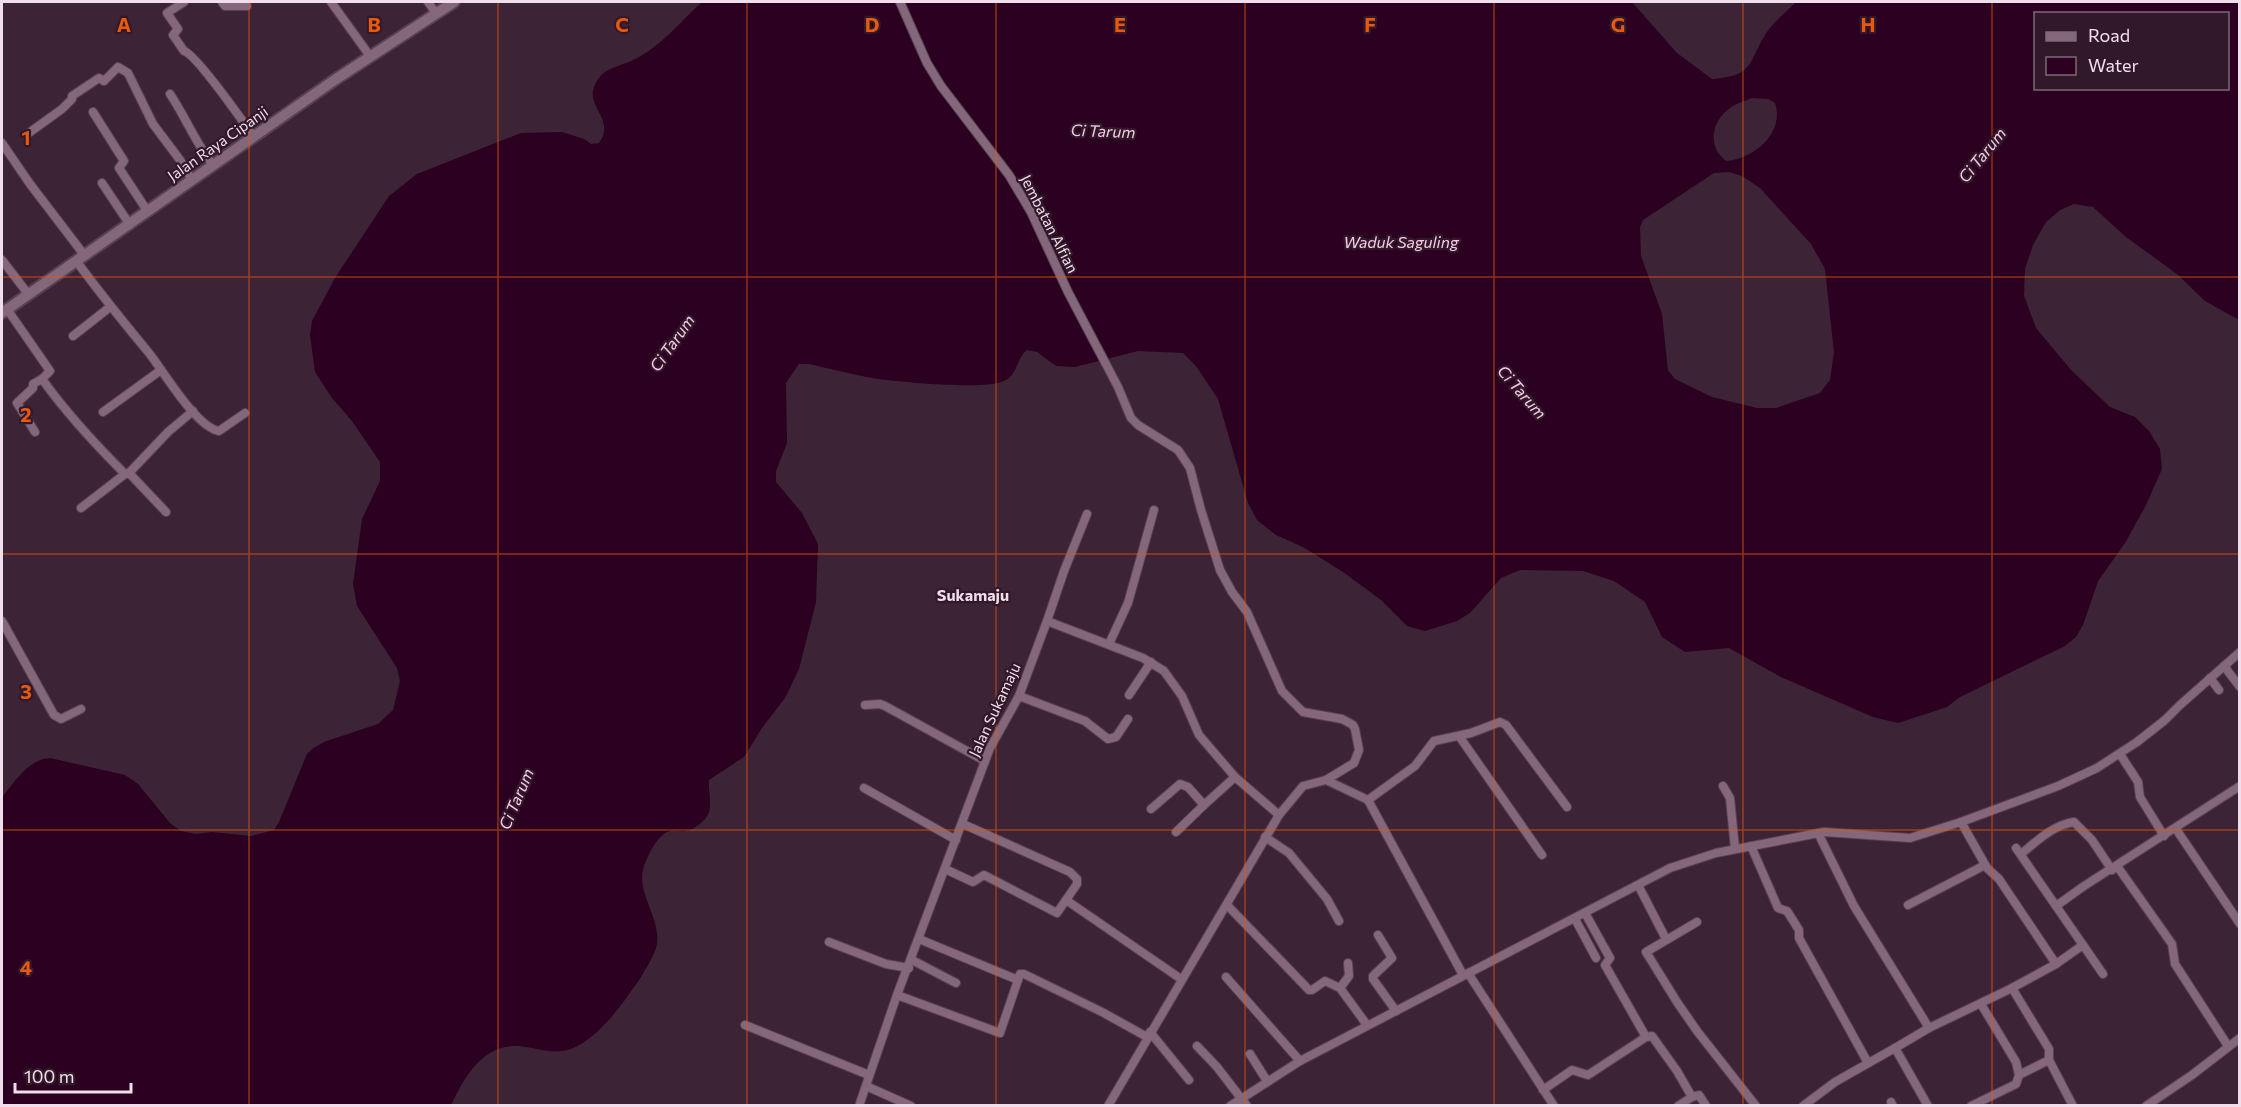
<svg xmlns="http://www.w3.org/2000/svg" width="2241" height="1107" viewBox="0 0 2241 1107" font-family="Commissioner,sans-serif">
  <rect width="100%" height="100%" fill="#3c2335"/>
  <path fill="#2b0021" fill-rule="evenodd" d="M702 2H1632L1677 53 1712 79C1756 76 1747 62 1767 32 1775 21 1787 11 1796 2H2239V320L2205 301 2177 274 2126 237 2093 207 2074 204 2060 210 2046 222 2033 245 2025 269 2024 296 2036 328 2071 370 2110 407 2135 417 2149 431 2160 449 2162 469 2145 507 2125 543 2098 581 2083 625 2076 637 2065 646 1960 697 1947 707 1898 723 1873 717 1781 677 1729 648 1685 652 1662 637 1645 602 1614 581 1583 571 1520 570 1501 578 1470 613 1457 621 1425 631 1407 626 1381 600 1343 572 1303 547 1276 535 1257 520 1248 503 1218 399 1196 366 1183 353 1138 351 1075 367 1056 366 1037 352 1027 350C1017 357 1018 373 1006 380 988 391 902 382 878 379 855 375 832 369 809 364H799L786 383 787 443 776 471V482L802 513 818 544 816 602 799 669 785 698 762 728 744 757 709 780C708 790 712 803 709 812 707 820 693 831 685 831 679 832 674 829 667 832 657 837 650 851 646 861 632 890 661 915 657 944 655 955 646 968 641 977 624 1002 594 1046 563 1051 549 1053 532 1047 518 1046 482 1044 464 1078 451 1105L2 1106V797C15 782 28 759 50 758L125 775 138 784 170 823 181 831 196 834 212 832 251 836 274 830 279 822 307 754 312 749 324 742 378 724 393 710 400 681 397 668 357 606 353 584 362 519 380 481V462L352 421 332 398 315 372 310 335 312 321 335 278 389 196 417 174 521 133 562 132 584 139 591 144 599 143C616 120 586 107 594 87 601 68 616 68 631 61 660 48 680 22 702 2ZM2036 14H2228V88H2036ZM1752 98 1768 99 1775 103C1785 133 1754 159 1726 161 1707 146 1711 122 1730 108 1737 103 1745 101 1752 98ZM1729 172 1742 176 1760 188 1811 244 1825 269 1834 352 1830 380 1820 393 1776 408H1757L1712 397 1675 379 1668 370 1662 314 1641 256 1640 227 1643 220 1714 173Z"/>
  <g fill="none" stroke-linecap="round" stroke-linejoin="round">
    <defs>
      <g id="minor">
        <path d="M184 2 167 13 178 29 173 35 184 51C196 54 244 123 254 137"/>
        <polyline points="222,2 225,6 247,6"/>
        <polyline points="331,2 370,56"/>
        <polyline points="428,2 435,12"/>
        <polyline points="900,2 927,63 941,86 1009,175 1031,212 1068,292 1118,387 1131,418 1138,425 1178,450 1190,468 1201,510 1220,570 1232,592 1247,612 1282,691 1303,712 1342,719 1353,725 1355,729 1359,750 1354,763 1326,780 1303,786 1279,815 1108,1106"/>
        <path d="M170 94C185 116 195 142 213 165"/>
        <polyline points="93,112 124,161 119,168 148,212"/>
        <polyline points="26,135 62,109 72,99 72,96 99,78 104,81 118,67 128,73 153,124 180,160 192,180"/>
        <polyline points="2,143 30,184 85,256"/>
        <polyline points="102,183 130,225"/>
        <polyline points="2,260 29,295"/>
        <path d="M77 262C100 293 124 323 149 353 164 372 196 427 219 431L245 413"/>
        <path d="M7 309 50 371 42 379C67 414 95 444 125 474L129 473 166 512"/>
        <polyline points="73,336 110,307"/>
        <polyline points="103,412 161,370"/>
        <polyline points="35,432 17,403 33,388 33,384 42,379"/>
        <polyline points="129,473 168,432 193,411"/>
        <polyline points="81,508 125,474"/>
        <polyline points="2,621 54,715 61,719 81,709"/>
        <polyline points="1047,621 1064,571 1087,514"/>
        <polyline points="1109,644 1128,603 1154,510"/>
        <polyline points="2224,666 2240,687"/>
        <polyline points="2210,678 2219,690"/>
        <polyline points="1129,695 1151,662"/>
        <polyline points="1019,696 1085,721 1108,739 1116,737 1128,719"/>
        <polyline points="865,705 880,704 885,706 985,761"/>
        <polyline points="1459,736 1542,855"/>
        <polyline points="2120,754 2138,782 2140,797 2164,836"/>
        <polyline points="1326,780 1368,800 1463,975"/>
        <polyline points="1723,786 1730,798 1735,849"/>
        <polyline points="864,788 956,840"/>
        <polyline points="1368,800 1415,766 1434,741 1471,733 1500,722 1506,725 1567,807"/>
        <polyline points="1151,809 1180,784 1188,787 1204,805 1235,777"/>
        <polyline points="1961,822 1987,868 1999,879 2056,964 2012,988 2049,1049 2049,1060 2073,1106"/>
        <polyline points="2176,829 2240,924"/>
        <polyline points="1176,832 1204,805"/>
        <polyline points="1818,833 1854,906 1929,1028"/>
        <polyline points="1265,837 1289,853 1327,899 1339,921"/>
        <polyline points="1751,846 1778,908 1787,911 1799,930 1799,938 1868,1063"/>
        <polyline points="2016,848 2056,906 2084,886 2240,786"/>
        <path d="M2021 854C2037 841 2053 825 2074 822L2092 840 2112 870"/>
        <polyline points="2117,866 2172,944 2175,964 2228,1046"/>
        <polyline points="945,869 973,882 984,875 1057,913 1077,884 1077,879 1070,872 963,824"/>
        <polyline points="1638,885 1666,939"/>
        <polyline points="1066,900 1181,979"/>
        <polyline points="1227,905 1309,990 1312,990 1325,981 1340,988 1367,1025"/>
        <polyline points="1908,905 1985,865"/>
        <polyline points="2056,906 2103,974"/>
        <polyline points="1585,913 1610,958 1605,965 1646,1037 1652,1036 1677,1071 1692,1097 1699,1095 1706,1106"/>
        <polyline points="1575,919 1596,958"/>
        <polyline points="1697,922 1646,952 1677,1002 1697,1031 1756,1106"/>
        <polyline points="1378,935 1392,958 1373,976 1373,979 1396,1011"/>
        <polyline points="919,939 1018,980 1020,974 1024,974 1102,1012 1147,1037"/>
        <polyline points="829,942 886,964 909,968"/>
        <polyline points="912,960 956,983"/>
        <polyline points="2056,964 2083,945"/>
        <polyline points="1468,973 1554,1106"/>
        <polyline points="1226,977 1300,1061"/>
        <polyline points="1340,988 1349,976 1348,963"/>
        <polyline points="897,995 1000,1033 1018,980"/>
        <polyline points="1981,1004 2016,1062 2019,1075"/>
        <polyline points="745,1025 869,1075"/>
        <polyline points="1150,1032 1189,1080"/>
        <polyline points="1197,1046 1217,1067 1247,1106"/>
        <polyline points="1895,1048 1929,1028 2012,988"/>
        <polyline points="1250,1054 1267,1081"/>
        <polyline points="866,1086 911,1106"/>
        <polyline points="1543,1090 1572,1070 1588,1075 1646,1037"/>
        <polyline points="1891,1102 1893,1106"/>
        <polyline points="859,1106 897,995 990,748 1019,696 1047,621 1143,658 1164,671 1182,696 1199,735 1235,777 1279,815"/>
        <polyline points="1230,1106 1300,1061 1670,868 1716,853 1824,832 1910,838 1961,822 2058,786 2097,768 2137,742 2165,720 2180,705 2240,652"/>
        <polyline points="1678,1106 1692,1097"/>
        <polyline points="1803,1106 1835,1082 1895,1048 1928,1106"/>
        <polyline points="1971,1106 2016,1084 2019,1075 2049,1060"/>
        <polyline points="2146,1106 2192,1075 2240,1038"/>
      </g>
      <polyline id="secondary" points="2,313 336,79 454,2"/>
    </defs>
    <use href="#minor" stroke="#584252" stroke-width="10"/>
    <use href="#secondary" stroke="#584252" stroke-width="14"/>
    <use href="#minor" stroke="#85677b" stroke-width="8"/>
    <use href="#secondary" stroke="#85677b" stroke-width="10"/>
  </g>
  <path fill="none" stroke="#e8590c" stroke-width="1.5" stroke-opacity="0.55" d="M249 2V1106M498 2V1106M747 2V1106M996 2V1106M1245 2V1106M1494 2V1106M1743 2V1106M1992 2V1106M2 277H2240M2 554H2240M2 830H2240"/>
  <g text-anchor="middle" stroke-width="4.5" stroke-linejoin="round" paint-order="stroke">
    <g font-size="15" fill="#f0dfea" stroke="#32192a">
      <text transform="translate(218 144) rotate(-35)" y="5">Jalan Raya Cipanji</text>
      <text transform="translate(1049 224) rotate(63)" y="5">Jembatan Alfian</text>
      <text transform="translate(995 710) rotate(-65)" y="5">Jalan Sukamaju</text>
    </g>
    <g font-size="16" font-style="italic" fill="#fac9e9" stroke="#32192a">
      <text transform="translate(1103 131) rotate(2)" y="6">Ci Tarum</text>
      <text transform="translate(1982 155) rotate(-51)" y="6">Ci Tarum</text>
      <text x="1401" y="248">Waduk Saguling</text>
      <text transform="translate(672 343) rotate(-55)" y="6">Ci Tarum</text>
      <text transform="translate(1522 392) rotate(49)" y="6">Ci Tarum</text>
      <text transform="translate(516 799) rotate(-67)" y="6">Ci Tarum</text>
    </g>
    <g font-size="16" font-weight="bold" fill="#f0dfea" stroke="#32192a">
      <text x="973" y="601">Sukamaju</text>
    </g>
  </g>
  <g font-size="20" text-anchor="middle" font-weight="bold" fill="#e8590c" stroke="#32192a" stroke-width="4.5" stroke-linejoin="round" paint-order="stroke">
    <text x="124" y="32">A</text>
    <text x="374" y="32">B</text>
    <text x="622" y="32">C</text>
    <text x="872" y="32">D</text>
    <text x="1120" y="32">E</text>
    <text x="1370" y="32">F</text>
    <text x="1618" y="32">G</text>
    <text x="1868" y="32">H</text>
    <text x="26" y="145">1</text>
    <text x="26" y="422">2</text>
    <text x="26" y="699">3</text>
    <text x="26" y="975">4</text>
  </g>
  <rect width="2241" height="1107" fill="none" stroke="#f0dfea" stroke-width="6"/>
  <rect x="2034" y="12" width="195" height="78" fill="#32192a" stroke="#7e6877" stroke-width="1.5"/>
  <rect x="2046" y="32" width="30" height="9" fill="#85677b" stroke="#7e6877" stroke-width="1.5"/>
  <text x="2088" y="42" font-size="18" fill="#f0dfea">Road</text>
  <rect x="2046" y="57" width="30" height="18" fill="#2b0021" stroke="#7e6877" stroke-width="1.5"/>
  <text x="2088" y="72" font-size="18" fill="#f0dfea">Water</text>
  <path d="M15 1083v9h116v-9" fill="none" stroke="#f0dfea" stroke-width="3"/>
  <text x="24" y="1083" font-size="18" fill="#f0dfea" stroke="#32192a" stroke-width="4.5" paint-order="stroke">100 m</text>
</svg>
